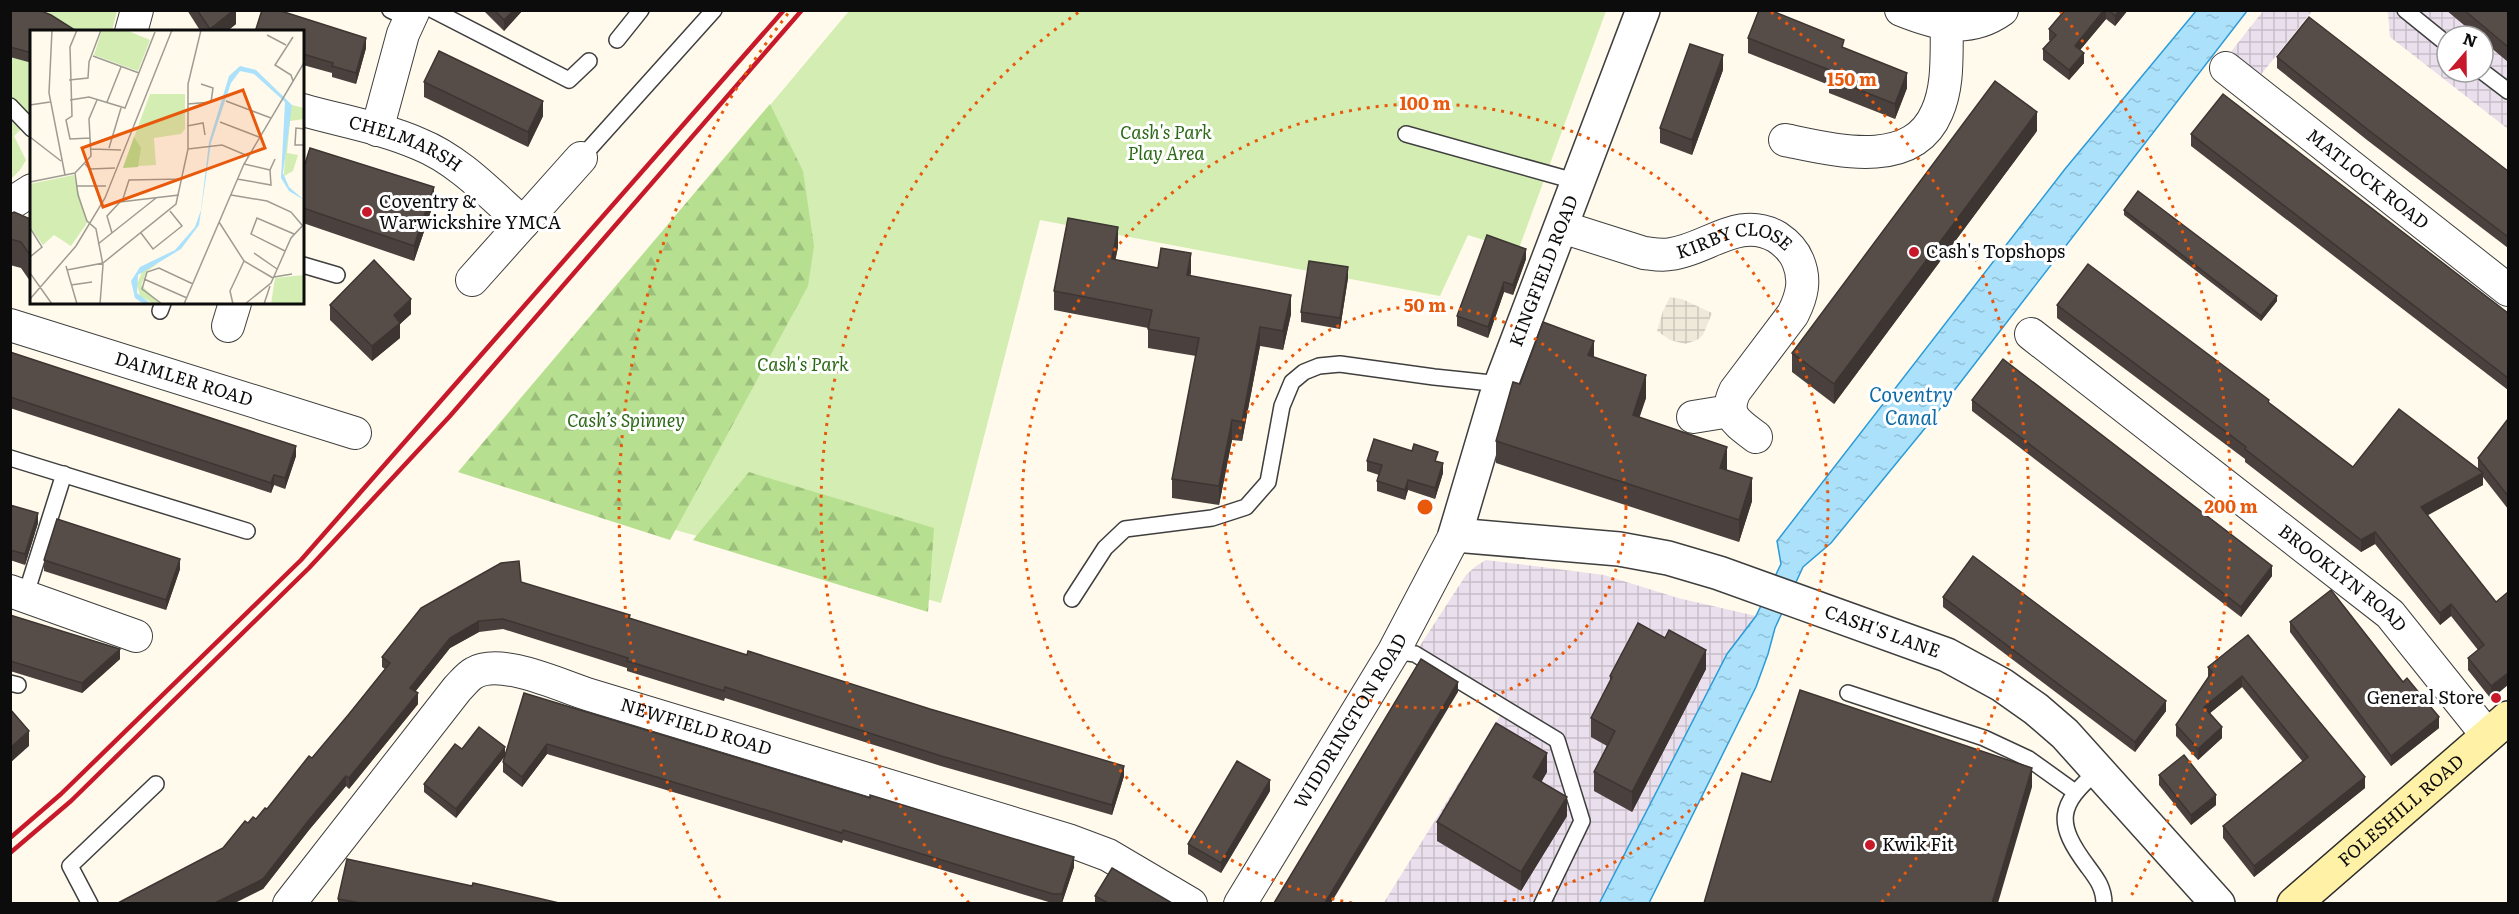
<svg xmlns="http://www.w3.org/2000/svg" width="2519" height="914" viewBox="0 0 2519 914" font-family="Literata,serif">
  <defs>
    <pattern id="industrial-grid" width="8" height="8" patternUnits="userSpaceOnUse" patternTransform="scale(1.5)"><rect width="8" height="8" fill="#eadfec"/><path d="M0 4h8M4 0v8" fill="none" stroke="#c8bec9"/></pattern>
    <pattern id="forest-firs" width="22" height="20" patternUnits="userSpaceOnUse" patternTransform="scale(1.5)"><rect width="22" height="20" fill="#b7df90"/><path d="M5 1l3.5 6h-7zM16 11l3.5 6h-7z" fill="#9cbe7b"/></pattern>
    <pattern id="plaza-grid" width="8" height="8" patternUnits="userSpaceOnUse" patternTransform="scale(1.5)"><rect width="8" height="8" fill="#efe9da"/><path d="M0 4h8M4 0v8" fill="none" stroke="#ccc7ba"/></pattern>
    <pattern id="water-ripples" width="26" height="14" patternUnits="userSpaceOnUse" patternTransform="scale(1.5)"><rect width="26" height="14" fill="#abe1fb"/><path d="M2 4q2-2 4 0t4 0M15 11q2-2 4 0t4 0" fill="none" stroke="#92c0d6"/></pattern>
  </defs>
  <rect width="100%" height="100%" fill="#fffaeb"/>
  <g fill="url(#industrial-grid)" fill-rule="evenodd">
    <polygon points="2263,11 2312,11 2259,77 2230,53"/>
    <path d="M2386 11H2508V129L2390 37 2388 13ZM2447 36H2483V72H2447Z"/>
    <polygon points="1486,560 1604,575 1678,598 1756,616 1727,654 1599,903 1383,904 1500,716 1410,661 1466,575 1476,566"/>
  </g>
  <g fill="#d3edb2">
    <polygon points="11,11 117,11 112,31 32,32 31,120 14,136 26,160 20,170 11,179"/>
    <polygon points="849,11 1606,11 1518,251 1468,235 1440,296 1040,220 941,603 679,531 474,458"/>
  </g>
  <g fill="url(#forest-firs)">
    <polygon points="770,104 803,171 814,246 808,286 670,540 458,472"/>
    <polygon points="749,472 934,528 928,612 693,540"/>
  </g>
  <polygon fill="url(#plaza-grid)" points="1670,297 1682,299 1712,313 1703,335 1697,340 1685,344 1670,340 1657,331 1663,311"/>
  <polygon fill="url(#water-ripples)" stroke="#2c9bd8" stroke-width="1.5" points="2196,11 2247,11 1926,427 1831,543 1803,567 1775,628 1768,654 1756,687 1649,903 1599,904 1727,654 1756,616 1781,564 1777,541 2065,169"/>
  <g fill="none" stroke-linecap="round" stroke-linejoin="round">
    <defs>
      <g id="service">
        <polyline points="390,10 409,19"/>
        <polyline points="433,10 569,80 589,61"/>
        <polyline points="2405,10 2447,44"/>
        <polyline points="617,40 641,10"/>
        <polyline points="2483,72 2508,91"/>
        <polyline points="10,106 32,129"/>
        <polyline points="1406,134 1578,182"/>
        <polyline points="581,158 714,10"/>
        <polyline points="303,265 337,275"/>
        <polyline points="160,311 163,303"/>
        <polyline points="10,458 247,531"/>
        <polyline points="25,597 64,474"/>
        <polyline points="1072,599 1105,548 1125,529 1212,518 1246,507 1268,482 1282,406 1292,382 1304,372 1319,366 1340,364 1434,377 1501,384"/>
        <polyline points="1394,651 1415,654 1557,740 1582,821 1542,904"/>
        <polyline points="10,683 18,685"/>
        <polyline points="1848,693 1984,738 2029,759 2075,792"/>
        <path d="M2099 770C2057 805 2055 823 2088 867 2097 879 2104 888 2104 904"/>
        <polyline points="90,904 70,866 156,784"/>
      </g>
      <g id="minor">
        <path d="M1901 10C1936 24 1968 34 2002 10"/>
        <polyline points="131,32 137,10"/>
        <path id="s1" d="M2226 68 2508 290"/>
        <path id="s2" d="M303 110C341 121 383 128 419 144 459 160 491 195 523 223"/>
        <polyline points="377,130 403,34 414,10"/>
        <path d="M1785 140C1834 150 1912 171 1937 112 1949 85 1946 54 1947 26"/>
        <polyline points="10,204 32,190"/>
        <path id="s3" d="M1562 227 1644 253C1653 254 1662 256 1671 254 1708 249 1739 215 1777 237 1786 243 1794 251 1798 261 1806 280 1802 296 1793 314L1735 391C1723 416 1738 423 1756 437"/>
        <polyline points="472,280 581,158"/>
        <path id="s4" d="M10 325 355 433"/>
        <polyline points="228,326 235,303"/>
        <path id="s5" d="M2031 334 2390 614 2487 735"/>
        <polyline points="1693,417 1730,411"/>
        <polyline points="10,591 136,636"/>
        <path id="s6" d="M289 904 457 689C462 684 468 676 474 673 501 657 561 686 590 695L1068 840 1108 855 1191 904"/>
        <path id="s7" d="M1240 904 1394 651 1455 535"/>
      </g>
      <g id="tertiary">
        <path id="s8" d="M1643 10 1496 397 1455 535 1619 549 1668 558 1719 573 1947 655 2002 685 2036 709 2065 734 2218 904"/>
      </g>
      <g id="secondary">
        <path id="s9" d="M2294 904 2508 718"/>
      </g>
    </defs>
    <use href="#service" stroke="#3f3f3f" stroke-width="18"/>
    <use href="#minor" stroke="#3f3f3f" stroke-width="34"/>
    <use href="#tertiary" stroke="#3f3f3f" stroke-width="36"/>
    <use href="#secondary" stroke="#2e2e2e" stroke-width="36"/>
    <use href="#service" stroke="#fff" stroke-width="15"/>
    <use href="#minor" stroke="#fff" stroke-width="32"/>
    <use href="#tertiary" stroke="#fff" stroke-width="33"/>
    <use href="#secondary" stroke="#fff1a6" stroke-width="33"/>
    <g stroke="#c71929" stroke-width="4.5">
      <polyline points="10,838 61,794 301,560 784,10"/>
      <polyline points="10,853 71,801 309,568 450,416 802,10"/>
    </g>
  </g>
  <g fill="#4a413e">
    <polygon points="10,10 32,32 32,63 10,57"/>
    <polygon points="187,10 236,10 236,24 226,32 201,32"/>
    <polygon points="483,10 523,10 504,31"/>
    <polygon points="2065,10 2128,10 2115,26 2106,19 2080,50 2084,63 2069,80 2043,60 2043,49 2050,41 2049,40 2049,29"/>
    <polygon points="2446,10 2508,10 2508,62 2483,41 2483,36 2477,36"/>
    <polygon points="303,32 366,48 356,84 332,77 332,73 303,65"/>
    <polygon points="1748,38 1844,48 1907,88 1895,119 1829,93 1829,85 1748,53"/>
    <polygon points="2277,57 2508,171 2508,248 2367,140 2277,68"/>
    <polygon points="1723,70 1692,155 1660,143 1660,128"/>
    <polygon points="424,82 543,116 528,147 424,97"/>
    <polygon points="2037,131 1834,404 1792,372 1792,353"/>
    <polygon points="2191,134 2508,313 2508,390 2191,146"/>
    <polygon points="303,170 434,202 414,261 303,223"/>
    <polygon points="2124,210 2277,301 2261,321 2124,215"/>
    <polygon points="10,214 30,219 32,218 32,284 21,268 10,265"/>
    <polygon points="1118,247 1115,260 1158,268 1191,272 1190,276 1291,314 1283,350 1260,346 1242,441 1232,440 1219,505 1172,498 1172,479 1196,356 1148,348 1148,328 1054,310 1054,291"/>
    <polygon points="1526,259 1513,295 1504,292 1488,338 1457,326 1457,316"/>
    <polygon points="1348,278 1340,329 1301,322 1301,312"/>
    <polygon points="330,305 411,314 400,324 400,338 372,361 330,320"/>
    <polygon points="2057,305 2269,403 2353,467 2478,469 2478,458 2508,419 2508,509 2483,477 2483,485 2427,515 2496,602 2491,699 2468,670 2468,658 2478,650 2451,616 2440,625 2375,544 2361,552 2245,462 2245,459 2057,318"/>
    <polygon points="10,352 296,456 285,489 274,485 271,493 10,408"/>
    <polygon points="1594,357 1646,398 1639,417 1726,470 1752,501 1739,542 1496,463 1496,441 1520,384"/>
    <polygon points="1972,400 2272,576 2241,617 1972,411"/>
    <polygon points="1367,461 1438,462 1443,473 1435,499 1408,490 1405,500 1377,491 1377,481 1379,475 1367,471"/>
    <polygon points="10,505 38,523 25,565 10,560"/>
    <polygon points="44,560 180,569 166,610 44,571"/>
    <polygon points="521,582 630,619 1124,776 1112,815 941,766 725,698 724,701 627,671 627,668 503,629 479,632 450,648 415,692 418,704 349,789 346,786 309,830 263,889 223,848 248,823 256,819 267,809 312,758 349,714 385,669 382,667 382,657"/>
    <polygon points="1943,597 2166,711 2135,752 1943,607"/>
    <polygon points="10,615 120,659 82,693 10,671"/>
    <polygon points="2290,622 2439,728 2391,766 2290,632"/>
    <polygon points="2248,635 2365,788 2254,877 2223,838 2223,826 2303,762 2242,687 2210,713 2222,738 2198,760 2176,736 2176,725 2208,677 2208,667"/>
    <polygon points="1665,638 1706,669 1632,812 1594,791 1594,772 1607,746 1591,737 1591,718 1610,681 1610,676"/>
    <polygon points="524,693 1074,867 1062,903 1052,903 843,840 842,843 547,754 522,787 503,772 503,762 505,756 456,818 424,792 424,784 462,749 505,756"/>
    <polygon points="1547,772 1541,782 1567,816 1521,891 1437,841 1437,822"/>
    <polygon points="2159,775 2216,805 2191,825 2159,785"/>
    <polygon points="1270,791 1221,873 1188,854 1188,844"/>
    <polygon points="472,886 559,903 338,903 338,899"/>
    <polygon points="1095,896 1172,903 1095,903"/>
  </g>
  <g fill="#3c3532">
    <polygon points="234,10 236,10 236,24 226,32 210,32 210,29"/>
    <polygon points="514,10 523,10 504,31 504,20"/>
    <polygon points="2104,10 2106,10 2106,19 2075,56 2075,46"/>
    <polygon points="2119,10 2128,10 2115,26 2115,16"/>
    <polygon points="366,38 366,48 356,84 356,73"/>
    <polygon points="2084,53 2084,63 2069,80 2069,70"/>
    <polygon points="1723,55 1723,70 1692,155 1692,140"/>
    <polygon points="1907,73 1907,88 1895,119 1895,104"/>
    <polygon points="543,101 543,116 528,147 528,132"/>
    <polygon points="2037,112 2037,131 1834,404 1834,384"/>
    <polygon points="434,187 434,202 414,261 414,246"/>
    <polygon points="1118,227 1118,247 1112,278 1112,259"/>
    <polygon points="1526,249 1526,259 1513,295 1513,285"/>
    <polygon points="1191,253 1191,272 1187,294 1187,275"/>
    <polygon points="1348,267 1348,278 1340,329 1340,318"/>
    <polygon points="1504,282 1504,292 1488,338 1488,327"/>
    <polygon points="1291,295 1291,314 1283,350 1283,331"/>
    <polygon points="2277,296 2277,301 2261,321 2261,316"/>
    <polygon points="411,299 411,314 400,324 400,338 372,361 372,346 394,315"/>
    <polygon points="1260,327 1260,346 1242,441 1242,422"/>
    <polygon points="1594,341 1594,364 1588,355"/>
    <polygon points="1646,375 1646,398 1633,437 1633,415"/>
    <polygon points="1232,420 1232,440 1219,505 1219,486"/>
    <polygon points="296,446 296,456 285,489 285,478"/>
    <polygon points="1727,447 1727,470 1720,468"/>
    <polygon points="1443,463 1443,473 1435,499 1435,488"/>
    <polygon points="2483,473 2483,485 2421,519 2421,507"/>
    <polygon points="274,475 274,485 271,493 271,483"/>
    <polygon points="1752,478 1752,501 1739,542 1739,520"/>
    <polygon points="1408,480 1408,490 1405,500 1405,490"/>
    <polygon points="38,513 38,523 25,565 25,554"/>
    <polygon points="2375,532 2375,544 2361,552 2361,540"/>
    <polygon points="180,559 180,569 166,610 166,600"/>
    <polygon points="2272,566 2272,576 2241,617 2241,607"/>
    <polygon points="2451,604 2451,616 2440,625 2440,613"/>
    <polygon points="479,621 479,632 450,648 410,698 410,688 450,638"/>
    <polygon points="120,649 120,659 82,693 82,683"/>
    <polygon points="1706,650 1706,669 1632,812 1632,792"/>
    <polygon points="2508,673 2508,685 2491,699 2491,686"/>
    <polygon points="2242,676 2242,687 2204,718 2204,707"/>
    <polygon points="1458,682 1458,692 1331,903 1325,903"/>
    <polygon points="418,693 418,704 349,789 349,778"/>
    <polygon points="2166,701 2166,711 2135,752 2135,742"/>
    <polygon points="2439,717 2439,728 2391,766 2391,756"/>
    <polygon points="2222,727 2222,738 2198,760 2198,749"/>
    <polygon points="29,731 29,746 10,763 10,748"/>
    <polygon points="547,744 547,754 522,787 522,777"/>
    <polygon points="505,747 505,756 456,818 456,809"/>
    <polygon points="1547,753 1547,772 1533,796 1533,777"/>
    <polygon points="1124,766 1124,776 1112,815 1112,805"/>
    <polygon points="2032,768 2032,787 1998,903 1992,903"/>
    <polygon points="346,776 346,786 309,830 263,889 235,903 215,903 309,820"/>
    <polygon points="2365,777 2365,788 2254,877 2254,866"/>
    <polygon points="1270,780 1270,791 1221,873 1221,863"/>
    <polygon points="2216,795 2216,805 2191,825 2191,815"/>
    <polygon points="1567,797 1567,816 1521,891 1521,872"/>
    <polygon points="1074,857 1074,867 1062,903 1062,894"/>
  </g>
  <g fill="#564c48" stroke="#3c3532" stroke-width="1.5">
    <polygon points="10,10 39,10 51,15 78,32 32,32 32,53 10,47"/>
    <polygon points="197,10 234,10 210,29"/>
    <polygon points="262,10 278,10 366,38 356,73 332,66 333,63 303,54 303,32 255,32"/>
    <polygon points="494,10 514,10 504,20"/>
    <polygon points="1759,10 1770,10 1844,40 1842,47 1907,73 1895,104 1829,78 1832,71 1748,38"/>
    <polygon points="2065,10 2104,10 2075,46 2084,53 2069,70 2043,49 2056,35 2049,29"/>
    <polygon points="2109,10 2119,10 2115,16"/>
    <polygon points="2464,10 2508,10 2508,47"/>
    <polygon points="2309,17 2508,171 2508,237 2367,129 2277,57"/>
    <polygon points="1690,44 1723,55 1692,140 1660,128"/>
    <polygon points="439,51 543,101 528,132 424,82"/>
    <polygon points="1995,81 2037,112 1834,384 1792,353"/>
    <polygon points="2223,94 2508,313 2508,378 2191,134"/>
    <polygon points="310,148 434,187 414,246 303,208 303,170"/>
    <polygon points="2138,191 2277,296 2261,316 2124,210"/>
    <polygon points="14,212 30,219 32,218 32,258 21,242 10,239 10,214"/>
    <polygon points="1068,218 1118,227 1112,259 1158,268 1161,248 1191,253 1187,275 1291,295 1283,331 1260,327 1242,422 1232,420 1219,486 1172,479 1199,338 1148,329 1152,310 1054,291"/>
    <polygon points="1487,235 1526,249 1513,285 1504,282 1488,327 1457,316"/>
    <polygon points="374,260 411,299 394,315 400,323 372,346 330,305"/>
    <polygon points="1309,261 1348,267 1340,318 1301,312"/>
    <polygon points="2088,264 2269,400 2268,402 2353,467 2399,409 2483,473 2421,507 2496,602 2508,592 2508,673 2491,686 2468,658 2484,645 2451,604 2440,613 2375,532 2361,540 2245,449 2246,447 2057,305"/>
    <polygon points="1543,322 1594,341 1588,355 1646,375 1633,415 1727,447 1720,468 1752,478 1739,520 1496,441 1513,382 1520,384"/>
    <polygon points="10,352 296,446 285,478 274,475 271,483 10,397"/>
    <polygon points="2003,359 2272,566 2241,607 1972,400"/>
    <polygon points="2508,419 2508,496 2478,458"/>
    <polygon points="1374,439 1412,451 1414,444 1438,452 1435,461 1443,463 1435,488 1408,480 1405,490 1377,481 1382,465 1367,461"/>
    <polygon points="10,505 38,513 25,554 10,550"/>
    <polygon points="57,519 180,559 166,600 44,560"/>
    <polygon points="1973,556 2166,701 2135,742 1943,597"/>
    <polygon points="519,561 521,582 630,615 629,618 747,655 748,651 930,709 1124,766 1112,805 941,756 725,687 724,691 627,661 628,658 503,619 479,621 450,638 410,688 418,693 349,778 346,776 309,820 263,879 215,903 118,903 223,848 245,821 248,823 253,817 256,819 265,808 267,809 309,756 312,758 349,714 390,663 382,657 421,608 501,563"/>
    <polygon points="2331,590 2403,682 2407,678 2439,717 2391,756 2290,622"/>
    <polygon points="10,615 120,649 82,683 10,661"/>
    <polygon points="1638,623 1665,638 1669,630 1706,650 1632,792 1594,772 1615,731 1591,718 1612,677 1610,676"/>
    <polygon points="2248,635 2365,777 2254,866 2223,826 2308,757 2242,676 2204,707 2222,727 2198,749 2176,725 2212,672 2208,667"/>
    <polygon points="1421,659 1458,682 1325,903 1274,903"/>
    <polygon points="1800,690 2032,768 1992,903 1704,903 1742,773 1771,782"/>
    <polygon points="524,693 870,798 870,795 1074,857 1062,894 1053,894 843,830 842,833 547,744 522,777 503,762"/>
    <polygon points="10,709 29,731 10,748"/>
    <polygon points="1496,723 1547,753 1533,777 1567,797 1521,872 1437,822"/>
    <polygon points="479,727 505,747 456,809 424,784 455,744 462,749"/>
    <polygon points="2184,755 2216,795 2191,815 2159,775"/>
    <polygon points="1237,761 1270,780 1221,863 1188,844"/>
    <polygon points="347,859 472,886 473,883 559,903 361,903 338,899"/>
    <polygon points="1112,868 1172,903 1108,903 1095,896"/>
  </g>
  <g fill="none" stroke="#e8590c" stroke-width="3" stroke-dasharray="3 6">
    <circle cx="1425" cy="507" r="201"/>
    <path d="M1352 903A403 403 0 1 1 1498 903"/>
    <path d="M969 903A604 604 0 0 1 1079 12M1771 12A604 604 0 0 1 1881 903"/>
    <path d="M720 898A806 806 0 0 1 790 11M2060 11A806 806 0 0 1 2130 898"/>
  </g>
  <g fill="#c71929" stroke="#fff" stroke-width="2">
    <circle cx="367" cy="212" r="6"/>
    <circle cx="1914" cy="252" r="6"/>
    <circle cx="2496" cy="698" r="6"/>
    <circle cx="1870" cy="845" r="6"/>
  </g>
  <g text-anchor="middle" stroke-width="6" stroke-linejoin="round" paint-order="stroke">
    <g font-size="18" font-style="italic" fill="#2c6917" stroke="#fff">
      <text x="1166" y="139">Cash's Park<tspan x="1166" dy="21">Play Area</tspan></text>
      <text x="803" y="371">Cash's Park</text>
      <text x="626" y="427">Cash’s Spinney</text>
    </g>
    <g font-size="18" fill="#0c0c0c" stroke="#fff">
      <text dy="6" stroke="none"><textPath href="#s2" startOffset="108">CHELMARSH</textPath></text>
      <text dy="6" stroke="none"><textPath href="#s1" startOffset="180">MATLOCK ROAD</textPath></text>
      <text dy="6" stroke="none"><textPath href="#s3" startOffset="180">KIRBY CLOSE</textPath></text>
      <text transform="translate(1544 271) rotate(-69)" y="6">KINGFIELD ROAD</text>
      <text dy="6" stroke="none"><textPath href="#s4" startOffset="182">DAIMLER ROAD</textPath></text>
      <text dy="6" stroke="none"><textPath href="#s5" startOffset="396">BROOKLYN ROAD</textPath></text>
      <text dy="6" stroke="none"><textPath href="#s8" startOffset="999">CASH'S LANE</textPath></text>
      <text dy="6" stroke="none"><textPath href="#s7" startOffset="214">WIDDRINGTON ROAD</textPath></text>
      <text dy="6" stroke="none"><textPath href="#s6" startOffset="528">NEWFIELD ROAD</textPath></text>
      <text dy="6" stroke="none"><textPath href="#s9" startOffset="142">FOLESHILL ROAD</textPath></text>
    </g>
    <g font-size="18" fill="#0c0c0c" stroke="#fff" text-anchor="start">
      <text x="379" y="208">Coventry &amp;<tspan x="379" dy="21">Warwickshire YMCA</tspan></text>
      <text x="1926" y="258">Cash's Topshops</text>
      <text x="2484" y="704" text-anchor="end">General Store</text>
      <text x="1882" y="851">Kwik Fit</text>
    </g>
    <g font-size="20" font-style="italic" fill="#0c6aa8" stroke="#fff">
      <text x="1911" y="402">Coventry<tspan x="1911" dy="23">Canal</tspan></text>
    </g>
  </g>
  <g transform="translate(30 30)">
    <rect width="274" height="274" fill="#fffaeb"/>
    <path d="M72 0H96L120 10 108 41 64 25ZM120 64H155V99L151 104 124 108 126 135 93 137ZM262 75 274 78V89L260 91 257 123 268 125 263 141 254 146 257 91ZM44 145 57 193 41 216 24 205 13 215 0 197V154ZM129 233 117 241 111 255 131 274H124L110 266 107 254 113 240ZM274 245V274H241L245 248Z" fill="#d3edb2"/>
    <path d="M104 107 111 118 108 137 93 138Z" fill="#b7df90"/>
    <path d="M210 36 226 40 262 75 253 143 259 157 274 170 259 161 251 148 255 72 224 44 210 41 201 53 181 113 169 195 151 219 108 245 107 263 121 274H114L105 268 101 251 110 237 145 220 165 197 171 180 179 112 199 46Z" fill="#abe1fb"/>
    <path fill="none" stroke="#9e9b92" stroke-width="1.5" d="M22 0 19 63 35 145M47 0 40 17 42 86 36 90 40 109 60 108M237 5 256 15M63 26 109 43M39 50 58 48 59 32 71 0M263 51 261 45 245 35 263 7M40 70 59 67 95 78 125 2M196 71 241 88M77 72 91 37M158 74 181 72 183 58 171 54M0 75 20 72M190 92 229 107M157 96 173 93 175 105M275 99 266 98 265 115H275M0 107 31 131M79 118 91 78M61 119 91 120M158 119 192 115 218 126M55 134 60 139 85 138M214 134 240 140M45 143 48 165 57 191 66 199 73 235 70 274M45 143 61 126 59 89 67 70M207 149 241 155 240 140 245 129M0 152 45 143M47 156H76M201 165 237 171 261 182 272 195M92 172 99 150 152 149M189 192 214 231 243 248M0 198 12 217 0 227M82 203 77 186 90 172 149 165M111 203 123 219 152 196 140 181M68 214 126 168M255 221 221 204 227 188 264 204M224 223 247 239M36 236 47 274M37 240 73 233 146 174 158 119V54L171 0M0 243 22 274M244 247 262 244M114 249 157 268M41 255 62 252M0 269 46 216 75 168 142 0M132 274 112 259 117 242 129 238 163 254M154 274 214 134 275 31M203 274 200 261 214 231M215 274 241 253 261 208 275 193M234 274 240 256"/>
    <path fill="#e8590c" fill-opacity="0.15" stroke="#e8590c" stroke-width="3" d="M213 60 235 118 73 177 52 118Z"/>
    <rect width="274" height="274" fill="none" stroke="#0c0c0c" stroke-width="3"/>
  </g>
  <circle cx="1425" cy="507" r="9" fill="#e8590c" stroke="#fff" stroke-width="3"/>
  <g font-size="18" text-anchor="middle" font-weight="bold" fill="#e8590c" stroke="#fff" stroke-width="6" stroke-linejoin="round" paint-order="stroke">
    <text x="1852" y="86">150 m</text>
    <text x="1425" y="110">100 m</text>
    <text x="1425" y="312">50 m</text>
    <text x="2231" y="513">200 m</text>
  </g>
  <rect width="2519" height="914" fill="none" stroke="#0c0c0c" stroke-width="24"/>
  <g transform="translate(2465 54) rotate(20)"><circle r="28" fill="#ffffff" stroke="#9e9e9e" stroke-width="1.5"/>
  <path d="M0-4.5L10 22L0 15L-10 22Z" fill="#c71929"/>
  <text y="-9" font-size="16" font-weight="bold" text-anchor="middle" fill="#0c0c0c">N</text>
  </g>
</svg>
